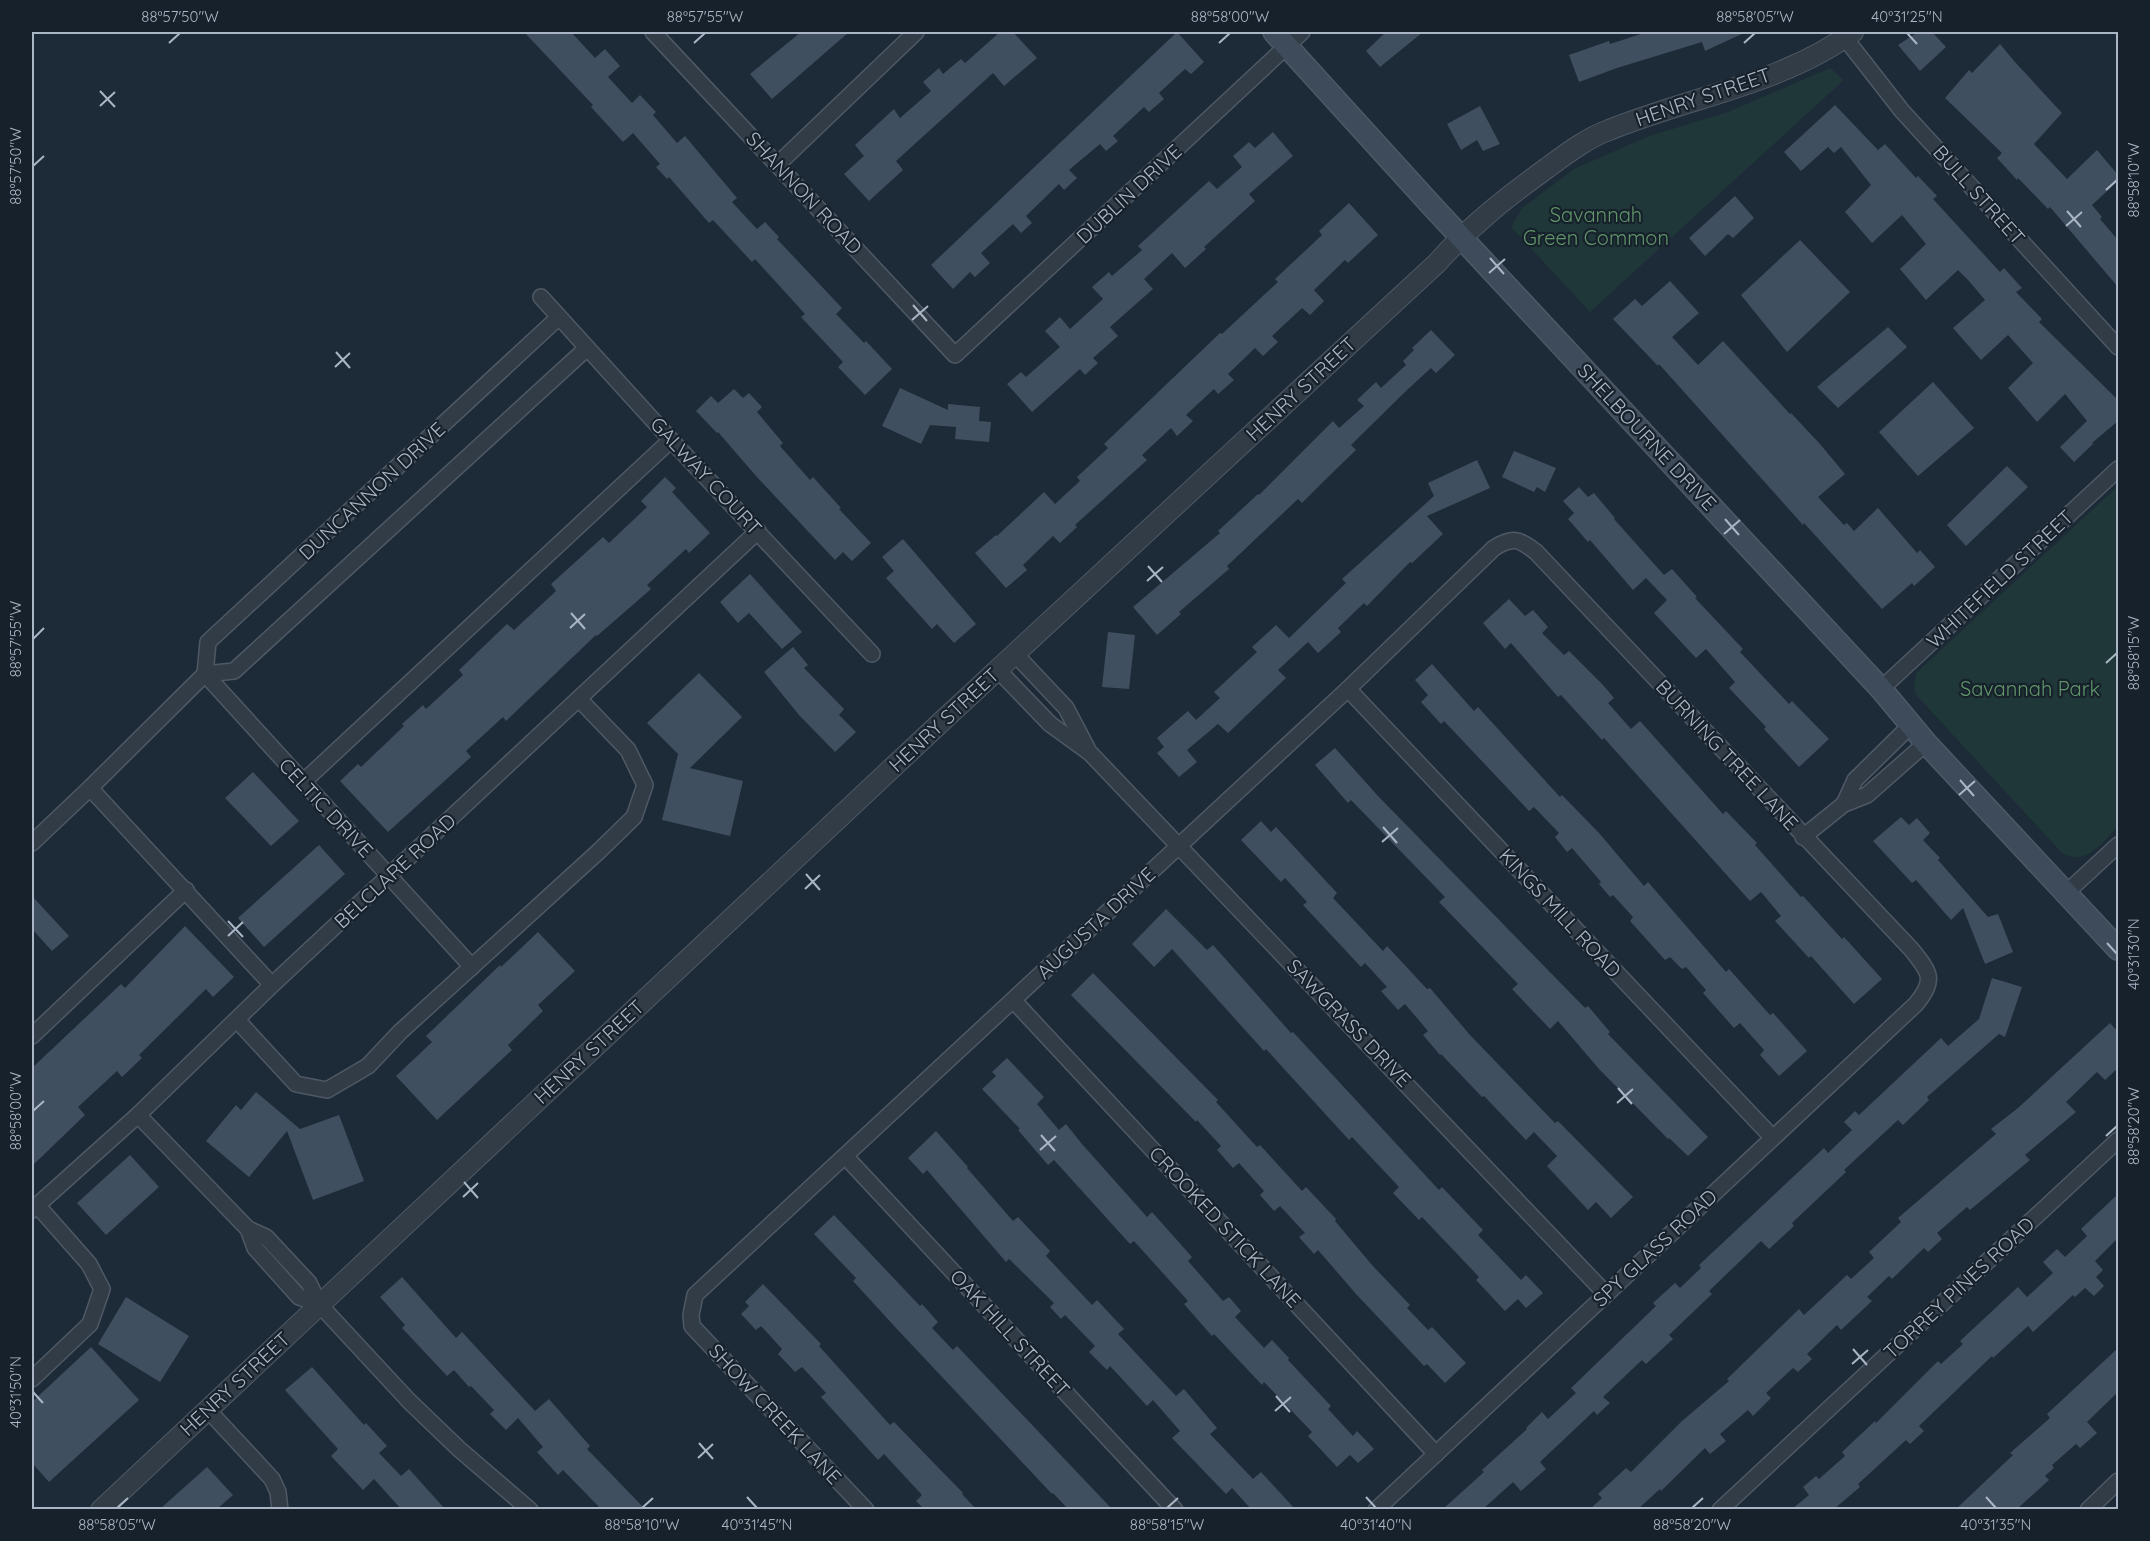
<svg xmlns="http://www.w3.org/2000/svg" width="2150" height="1541" viewBox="0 0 2150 1541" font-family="Quicksand,sans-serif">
  <rect width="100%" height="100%" fill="#1d2a37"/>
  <g fill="#1f3738">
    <polygon points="1830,68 1844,80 1590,312 1511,227 1522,208 1574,169 1649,136 1728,112"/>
    <path d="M2118 486V827C2101 843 2086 868 2061 852L1917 696 1914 689 1916 673Z"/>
  </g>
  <g fill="#404f5f">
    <polygon points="524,32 571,32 595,58 605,49 620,66 608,77 632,103 640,95 656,112 653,115 677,143 685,136 737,198 732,202 757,229 765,222 779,237 777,239 842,308 836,314 864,343 866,341 892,369 865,395 838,367 843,362 801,317 805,314 755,259 752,262 713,220 709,223 669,177 667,179 656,167 660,164 633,133 623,142 591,107 593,105"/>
    <polygon points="801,32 849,32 772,99 750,74"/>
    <polygon points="1000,32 1013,32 1037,58 1004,86 993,73 896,161 903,170 869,201 844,174 864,156 855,145 894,109 900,118 931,91 923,82 939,68 943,74 961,59 965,63"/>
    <polygon points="1177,32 1204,62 1191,74 1185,69 1159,93 1164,99 1149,112 1144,107 1113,136 1118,141 1106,151 1100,144 1069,170 1077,178 1064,190 1059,184 1026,216 1032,223 1021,233 1013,224 981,253 990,263 975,277 970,272 953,289 931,265"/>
    <polygon points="1386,32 1423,32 1380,67 1366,51"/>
    <polygon points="1647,32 1746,32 1705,51 1702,42 1617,68 1579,82 1569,55 1609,41 1610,44"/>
    <polygon points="1918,32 1932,32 1946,47 1920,71 1898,45"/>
    <polygon points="2000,44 2015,62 2062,113 2034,144 2067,179 2097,150 2118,175 2118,181 2092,205 2102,217 2100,219 2118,240 2118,287 2050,207 2048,209 2018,178 2017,180 1997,158 2002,153 1945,98 1969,70 1972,73"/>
    <polygon points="1835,105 1878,150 1885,144 1916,178 1918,176 1937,196 1933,199 2000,272 2004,268 2022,288 2016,292 2042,319 2039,322 2118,400 2118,421 2092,443 2093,444 2074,462 2060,447 2087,421 2065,394 2037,422 2008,388 2033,363 2008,335 1981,360 1953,328 1985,300 1969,281 1958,270 1926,300 1900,269 1926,244 1902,215 1872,243 1845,212 1871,185 1841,147 1834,153 1828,147 1801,171 1784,152"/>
    <polygon points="1480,106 1500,144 1483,151 1477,140 1461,150 1447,124"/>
    <polygon points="1273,132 1293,156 1249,194 1255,201 1204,247 1206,249 1185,268 1172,253 1144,279 1153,289 1110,327 1118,336 1093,358 1098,363 1085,375 1080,369 1032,412 1007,384 1021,372 1026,377 1060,347 1045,331 1060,317 1070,329 1103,299 1092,287 1109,272 1112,276 1142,250 1138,246 1209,181 1217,189 1242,167 1233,156 1249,142 1255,148"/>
    <polygon points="1735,196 1754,218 1733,238 1728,234 1705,256 1689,238"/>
    <polygon points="1349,203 1378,235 1348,263 1345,260 1314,290 1324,301 1310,315 1302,308 1272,336 1278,342 1263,356 1255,348 1228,374 1234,380 1218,394 1214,389 1186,415 1193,421 1177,436 1171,428 1142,455 1147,460 1075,525 1077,527 1060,543 1053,536 1023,565 1027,570 1006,588 975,553 996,535 997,536 1044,492 1055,504 1080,481 1077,477 1108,448 1104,444 1220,333 1222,334 1278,282 1275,279 1322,235 1319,231"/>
    <polygon points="1800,240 1850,292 1787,352 1741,295"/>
    <polygon points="1670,281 1699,313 1672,337 1698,365 1723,341 1790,414 1791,413 1820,444 1845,474 1818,497 1844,525 1847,523 1854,531 1878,508 1917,553 1920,550 1935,567 1914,586 1912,583 1882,609 1804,523 1803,525 1659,364 1658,366 1613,319 1635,299 1642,306"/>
    <polygon points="1888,327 1907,347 1838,408 1817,387"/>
    <polygon points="1431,330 1455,355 1436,373 1431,368 1406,391 1351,445 1356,450 1326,479 1302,503 1298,499 1227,566 1229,569 1179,612 1181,614 1157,635 1133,607 1220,533 1218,531 1258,494 1259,495 1333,421 1339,428 1364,406 1357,400 1376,382 1381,388 1406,365 1403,361 1414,350 1412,348"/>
    <polygon points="1933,382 1974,428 1918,476 1879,432"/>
    <polygon points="900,388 948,410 948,404 980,407 979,421 991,422 989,442 955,439 956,427 930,425 921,444 882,426"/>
    <polygon points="734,389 743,398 749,393 762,407 757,412 783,443 780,446 810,480 813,477 841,508 839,509 871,543 852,561 843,552 835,560 756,476 718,432 717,433 696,411 711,396 718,403"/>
    <polygon points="1514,451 1556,468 1545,492 1537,487 1534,492 1502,477"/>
    <polygon points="1477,460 1490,488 1427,516 1443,534 1412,563 1410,562 1367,606 1364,603 1338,628 1341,632 1318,653 1308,642 1278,670 1286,678 1228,733 1218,724 1187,750 1197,762 1179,777 1157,753 1164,747 1157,738 1188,711 1196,720 1220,698 1214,692 1257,652 1252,647 1276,625 1289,638 1346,583 1342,579 1434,496 1428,483"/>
    <polygon points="2007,466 2028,487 1966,546 1947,525"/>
    <polygon points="665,477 676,488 672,492 710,533 689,553 686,549 647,585 651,589 597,636 596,635 506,721 503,717 466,751 471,757 388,832 340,781 358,764 361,767 404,726 402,724 423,705 426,709 463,675 459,670 507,624 514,630 556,591 551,584 603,537 609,543 647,507 641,501"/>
    <polygon points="1579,487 1588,497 1594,493 1615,518 1614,519 1664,575 1672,569 1697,597 1695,598 1743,649 1740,652 1789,704 1792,701 1829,739 1799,767 1764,729 1766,727 1729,688 1735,682 1706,649 1696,658 1654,613 1667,600 1646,578 1633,590 1590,540 1588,542 1568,519 1574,513 1563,501"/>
    <polygon points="903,539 976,624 954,643 937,624 932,629 886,578 894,571 882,557"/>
    <polygon points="750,574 802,632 782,649 749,613 738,623 720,602"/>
    <polygon points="1509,599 1525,616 1533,610 1548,627 1542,633 1564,655 1569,651 1603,685 1614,698 1608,703 1631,729 1640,721 1723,814 1726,811 1757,843 1755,845 1801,897 1803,896 1842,939 1844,937 1882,979 1854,1004 1811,956 1809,958 1775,921 1781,916 1761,892 1750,901 1604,738 1602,740 1561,695 1558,697 1511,643 1505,649 1483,623"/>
    <polygon points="1108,632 1135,635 1129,689 1102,687"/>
    <polygon points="793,647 808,665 804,668 844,709 839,715 856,732 835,752 799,715 764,672"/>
    <polygon points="1432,664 1474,711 1478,707 1560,797 1562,795 1599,833 1644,886 1648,882 1726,972 1729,969 1770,1015 1773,1013 1807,1051 1779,1076 1760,1055 1764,1050 1740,1023 1734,1028 1703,993 1706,990 1686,967 1682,969 1670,957 1665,960 1630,921 1633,917 1613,895 1610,897 1599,884 1601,882 1572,848 1567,852 1555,837 1559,833 1534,807 1529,811 1444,721 1441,724 1421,702 1428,695 1415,680"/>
    <polygon points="699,673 742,717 690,768 743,781 730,836 662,820 678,754 647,723"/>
    <polygon points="1335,748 1378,796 1585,1008 1588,1006 1610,1032 1608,1034 1708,1137 1688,1156 1669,1138 1668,1139 1599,1069 1558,1021 1550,1029 1512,989 1518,984 1439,902 1445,897 1351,800 1348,803 1315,765"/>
    <polygon points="253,772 299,821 271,846 225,798"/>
    <polygon points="1901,817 1909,825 1917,818 1930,833 1923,840 1940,858 1938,860 1988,917 1998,914 2013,952 1985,964 1963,908 1951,920 1916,880 1912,883 1873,841"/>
    <polygon points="1261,821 1271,832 1276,827 1337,893 1333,898 1383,951 1387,946 1427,989 1430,988 1470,1035 1555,1123 1558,1121 1633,1197 1611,1218 1596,1202 1588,1210 1547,1166 1557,1156 1534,1132 1526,1140 1484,1096 1482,1097 1441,1054 1440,1055 1423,1035 1428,1031 1405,1004 1398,1010 1381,991 1387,987 1365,963 1361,967 1303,905 1307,902 1285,878 1281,882 1241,840"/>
    <polygon points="319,845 345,874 264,947 238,918"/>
    <polygon points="32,896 69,936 52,951 32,929"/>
    <polygon points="1166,909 1207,950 1213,945 1291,1033 1293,1032 1439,1190 1442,1187 1483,1230 1478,1235 1521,1280 1526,1275 1543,1293 1526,1308 1518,1299 1505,1311 1476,1280 1479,1277 1422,1217 1419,1220 1393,1193 1399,1187 1352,1137 1349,1140 1266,1049 1264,1051 1172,949 1154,967 1132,944"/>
    <polygon points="185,926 234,977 213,997 206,989 139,1055 142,1058 122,1077 117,1071 78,1107 85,1115 32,1166 32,1068 121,984 125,988"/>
    <polygon points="538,932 575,971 538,1005 543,1011 508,1045 512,1050 437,1120 396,1076 432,1042 426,1036 500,965 501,967"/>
    <polygon points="1093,973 1218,1100 1216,1102 1257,1147 1260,1145 1302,1191 1306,1187 1336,1219 1335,1221 1372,1265 1410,1305 1407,1308 1428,1330 1432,1327 1466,1363 1445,1383 1427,1364 1424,1366 1356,1294 1318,1250 1314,1254 1299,1237 1305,1233 1280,1206 1274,1211 1260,1195 1264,1191 1239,1163 1233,1168 1217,1150 1221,1146 1197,1120 1196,1122 1071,995"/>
    <polygon points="1992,978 2022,987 2005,1037 1999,1034 1927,1097 1929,1100 1903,1125 1898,1120 1844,1170 1846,1172 1792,1223 1794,1226 1769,1249 1761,1241 1709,1291 1712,1294 1669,1335 1673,1339 1646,1364 1642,1360 1603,1397 1610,1403 1597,1415 1594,1411 1540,1462 1546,1469 1521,1491 1513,1482 1483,1509 1443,1509 1484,1472 1482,1470 1527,1429 1526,1428 1542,1412 1548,1419 1576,1393 1571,1388 1656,1306 1653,1303 1675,1283 1680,1288 1701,1268 1699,1265 1824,1148 1828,1153 1852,1130 1844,1122 1855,1111 1859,1115 1941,1038 1948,1046 1979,1019"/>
    <polygon points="2110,1023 2118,1032 2118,1068 2105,1080 2097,1072 2066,1102 2076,1112 2025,1155 2030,1160 1970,1210 1967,1207 1937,1233 1942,1239 1928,1252 1924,1248 1892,1279 1889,1276 1867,1297 1872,1301 1841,1330 1837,1325 1807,1354 1812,1359 1798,1372 1793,1368 1766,1393 1771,1398 1753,1416 1748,1410 1720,1434 1726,1441 1710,1454 1705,1448 1661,1491 1660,1489 1638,1509 1590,1509 1602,1498 1598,1494 1626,1468 1631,1472 1682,1421 1729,1381 1727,1379 1799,1309 1804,1315 1847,1275 1851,1279 1874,1258 1869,1252 1901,1222 1898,1218 1996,1134 1991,1129 2018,1108"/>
    <polygon points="1007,1058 1044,1097 1037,1104 1059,1130 1066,1124 1082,1144 1147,1217 1152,1212 1192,1257 1188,1261 1223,1301 1229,1297 1241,1311 1235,1317 1264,1348 1272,1340 1289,1358 1288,1360 1331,1406 1328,1409 1353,1436 1357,1431 1374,1449 1358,1463 1350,1455 1337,1467 1308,1436 1312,1432 1264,1382 1262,1385 1214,1334 1212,1336 1184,1304 1188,1301 1134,1241 1130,1244 1054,1160 1048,1165 1018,1130 1020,1129 982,1089 996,1076 992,1072"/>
    <polygon points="256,1092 300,1129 339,1115 364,1181 313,1200 287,1131 249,1177 206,1141 236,1105 241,1110"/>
    <polygon points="936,1131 968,1167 967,1168 1013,1221 1018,1217 1050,1251 1046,1256 1092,1305 1097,1300 1124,1329 1118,1334 1176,1396 1184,1389 1217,1428 1210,1434 1253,1479 1261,1472 1295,1509 1251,1509 1232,1488 1226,1494 1172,1438 1180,1431 1153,1400 1147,1406 1110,1366 1107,1370 1089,1352 1095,1346 1065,1315 1061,1319 1050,1307 1054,1303 1009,1259 1006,1262 927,1170 923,1174 908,1158"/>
    <polygon points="130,1155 159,1187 106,1235 77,1203"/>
    <polygon points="2118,1194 2118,1238 2095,1261 2103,1270 2096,1277 2104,1286 2094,1296 2085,1288 2075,1297 2073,1295 2033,1332 2028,1326 1993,1358 1992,1356 1919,1426 1924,1431 1910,1444 1906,1440 1858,1484 1860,1487 1834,1509 1792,1509 1809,1495 1803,1487 1816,1476 1819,1479 1845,1456 1842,1452 1875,1421 1876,1423 1938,1361 1941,1364 1963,1344 1960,1341 2018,1287 2027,1297 2053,1273 2043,1262 2057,1249 2065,1257 2087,1236 2081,1229"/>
    <polygon points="834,1215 920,1306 922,1304 938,1322 932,1328 953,1350 957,1346 1112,1509 1068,1509 1053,1493 1052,1494 896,1328 853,1281 856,1278 814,1234"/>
    <polygon points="402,1277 456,1338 462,1332 535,1411 549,1399 590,1446 587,1449 645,1509 601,1509 563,1470 558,1475 537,1452 543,1447 518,1418 506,1430 490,1414 494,1410 471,1386 469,1387 454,1370 447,1376 402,1328 405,1325 380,1297"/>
    <polygon points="763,1284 821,1344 819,1346 890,1425 894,1422 963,1493 962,1494 976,1509 924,1509 916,1501 922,1495 884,1454 878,1460 821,1397 826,1393 802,1367 795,1372 778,1354 782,1349 761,1326 756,1330 741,1314 749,1306 745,1302"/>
    <polygon points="126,1297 189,1336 160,1382 98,1344"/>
    <polygon points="91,1347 139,1400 49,1482 32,1463 32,1402"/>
    <polygon points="2118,1348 2118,1392 2087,1422 2097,1433 2080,1448 2076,1444 2052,1465 2054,1468 2045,1476 2049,1480 2017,1509 1956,1509 2013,1455 2010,1453 2050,1418 2047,1414"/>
    <polygon points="312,1367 364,1425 366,1423 387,1446 379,1453 401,1476 409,1469 445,1509 401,1509 374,1479 363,1490 331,1456 338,1449 285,1390"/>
    <polygon points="207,1467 233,1495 217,1509 160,1509"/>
  </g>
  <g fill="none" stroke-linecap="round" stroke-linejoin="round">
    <defs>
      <g id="minor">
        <polyline points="653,32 955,355 1302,32"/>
        <polyline points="1845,38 1902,111 2118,347"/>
        <polyline points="777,165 916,32"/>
        <polyline points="541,297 671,440 872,654"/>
        <polyline points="1015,654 1066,708 1087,748"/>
        <polyline points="998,670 1050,724 1090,753 1606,1294"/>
        <polyline points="205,674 208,642 559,317"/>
        <polyline points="205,674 472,967"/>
        <polyline points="1348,689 1772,1137"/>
        <polyline points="1881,689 2118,469"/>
        <polyline points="302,783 671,440"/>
        <polyline points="90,788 272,985"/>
        <polyline points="1844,804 1855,780 1911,725"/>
        <polyline points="1803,837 1844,804 1867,795 1926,743"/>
        <polyline points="32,843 90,788 205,674 234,671 587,348"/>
        <polyline points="2066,893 2118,845"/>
        <polyline points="1013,1000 1436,1454"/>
        <polyline points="237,1020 296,1084 327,1090 368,1066 400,1032 598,852 634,817 645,785 628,750 579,699"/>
        <polyline points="32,1036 186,890"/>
        <polyline points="138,1115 248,1229 266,1237 309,1283 319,1304 409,1401 459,1449 530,1510"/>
        <polyline points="845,1156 1175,1510"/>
        <polyline points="32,1210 138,1115 272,985 758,531"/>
        <polyline points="248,1229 255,1248 299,1297 319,1304"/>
        <polyline points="32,1379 90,1324 102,1289 89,1264 37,1205"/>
        <polyline points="208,1410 272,1479 278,1492 280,1510"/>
        <path d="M866 1510 692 1326 691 1315 695 1295 1348 689 1494 548C1513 536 1519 539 1536 552L1912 950C1930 973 1936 979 1916 1004L1376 1510"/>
        <polyline points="1720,1510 2118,1140"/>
        <polyline points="2088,1510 2118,1481"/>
      </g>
      <path id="tertiary" d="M101 1510 939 724 1437 263C1470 226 1507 197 1547 168 1566 154 1587 138 1609 130 1690 97 1782 84 1853 32"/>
      <polyline id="secondary" points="1274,32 1432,206 1881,689 1926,743 2118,949"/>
    </defs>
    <use href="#minor" stroke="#4e5965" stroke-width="18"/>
    <use href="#tertiary" stroke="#4e5965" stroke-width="22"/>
    <use href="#secondary" stroke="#4e5965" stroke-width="24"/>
    <use href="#minor" stroke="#313c47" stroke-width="15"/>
    <use href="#tertiary" stroke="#313c47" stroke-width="20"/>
    <use href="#secondary" stroke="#3e4b5a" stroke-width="21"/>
  </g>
  <path fill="none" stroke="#aab6c5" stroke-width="2" d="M1907 33 1917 44M169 43 180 33M694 43 705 33M1219 43 1230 33M1744 43 1755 33M100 91 115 107M100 106 115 92M33 166 44 156M2106 190 2117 180M2067 211 2081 227M2066 226 2082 212M1490 258 1504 274M1489 273 1505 259M913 305 927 321M912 320 928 306M336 352 350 368M335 367 350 353M1725 519 1739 535M1724 534 1740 520M1148 566 1162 582M1147 581 1163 567M571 613 585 629M570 628 585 614M33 639 44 628M2106 663 2117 653M1960 780 1974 796M1959 795 1975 781M1383 827 1397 843M1382 842 1398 828M806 874 820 890M805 889 820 875M228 921 243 937M228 936 243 922M2107 943 2117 954M1618 1088 1632 1104M1617 1103 1633 1089M33 1111 44 1101M1041 1135 1055 1151M2106 1136 2117 1126M1040 1150 1056 1136M464 1182 478 1198M463 1197 478 1183M1853 1349 1867 1365M1852 1364 1868 1350M33 1392 43 1403M1276 1396 1290 1412M1275 1411 1291 1397M699 1443 713 1459M698 1458 713 1444M747 1497 757 1508M1366 1497 1376 1508M1986 1497 1996 1508M117 1508 128 1498M642 1508 653 1498M1167 1508 1178 1498M1692 1508 1703 1498"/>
  <g text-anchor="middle" stroke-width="4.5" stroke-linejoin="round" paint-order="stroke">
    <g font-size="20" fill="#aab6c5" stroke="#17212b">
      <text transform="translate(1703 97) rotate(-19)" y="7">HENRY STREET</text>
      <text transform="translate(804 193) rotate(47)" y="7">SHANNON ROAD</text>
      <text transform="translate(1129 194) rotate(-43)" y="7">DUBLIN DRIVE</text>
      <text transform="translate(1979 195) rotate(48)" y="7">BULL STREET</text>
      <text transform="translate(1301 389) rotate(-43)" y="7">HENRY STREET</text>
      <text transform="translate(1647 437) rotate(47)" y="7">SHELBOURNE DRIVE</text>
      <text transform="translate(706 476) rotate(47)" y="7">GALWAY COURT</text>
      <text transform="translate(372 491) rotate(-43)" y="7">DUNCANNON DRIVE</text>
      <text transform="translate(2000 579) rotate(-43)" y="7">WHITEFIELD STREET</text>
      <text transform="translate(944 720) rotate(-43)" y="7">HENRY STREET</text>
      <text transform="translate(1727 755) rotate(47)" y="7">BURNING TREE LANE</text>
      <text transform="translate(326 808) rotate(47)" y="7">CELTIC DRIVE</text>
      <text transform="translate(395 871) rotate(-43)" y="7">BELCLARE ROAD</text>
      <text transform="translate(1560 913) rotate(47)" y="7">KINGS MILL ROAD</text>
      <text transform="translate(1096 923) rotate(-43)" y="7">AUGUSTA DRIVE</text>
      <text transform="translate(1349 1023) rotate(46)" y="7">SAWGRASS DRIVE</text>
      <text transform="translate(589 1052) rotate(-43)" y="7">HENRY STREET</text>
      <text transform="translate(1225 1227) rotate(47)" y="7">CROOKED STICK LANE</text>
      <text transform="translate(1655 1248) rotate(-43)" y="7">SPY GLASS ROAD</text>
      <text transform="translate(1959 1288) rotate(-43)" y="7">TORREY PINES ROAD</text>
      <text transform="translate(1010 1333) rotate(47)" y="7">OAK HILL STREET</text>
      <text transform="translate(235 1384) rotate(-43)" y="7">HENRY STREET</text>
      <text transform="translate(775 1414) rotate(47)" y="7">SHOW CREEK LANE</text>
    </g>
    <g font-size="20" fill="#61966a" stroke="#17212b">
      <text x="1596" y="222">Savannah<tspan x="1596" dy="23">Green Common</tspan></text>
      <text x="2030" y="696">Savannah Park</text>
    </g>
  </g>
  <rect width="2150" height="1541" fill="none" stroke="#17212b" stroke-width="66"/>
  <rect x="33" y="33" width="2084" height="1475" fill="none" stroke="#aab6c5" stroke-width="2"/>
  <g font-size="15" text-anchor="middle" fill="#aab6c5">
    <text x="180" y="22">88°57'50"W</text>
    <text x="705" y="22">88°57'55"W</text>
    <text x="1230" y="22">88°58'00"W</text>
    <text x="1755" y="22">88°58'05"W</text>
    <text x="1907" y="22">40°31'25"N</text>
    <text transform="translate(16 166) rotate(-90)" y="5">88°57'50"W</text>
    <text transform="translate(2134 180) rotate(-90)" y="5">88°58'10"W</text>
    <text transform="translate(16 639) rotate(-90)" y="5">88°57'55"W</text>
    <text transform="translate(2134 653) rotate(-90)" y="5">88°58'15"W</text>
    <text transform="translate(2134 954) rotate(-90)" y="5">40°31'30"N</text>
    <text transform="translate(16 1111) rotate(-90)" y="5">88°58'00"W</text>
    <text transform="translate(2134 1126) rotate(-90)" y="5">88°58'20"W</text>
    <text transform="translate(16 1392) rotate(-90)" y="5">40°31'50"N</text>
    <text x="117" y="1530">88°58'05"W</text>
    <text x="642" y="1530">88°58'10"W</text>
    <text x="757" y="1530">40°31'45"N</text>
    <text x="1167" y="1530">88°58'15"W</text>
    <text x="1376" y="1530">40°31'40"N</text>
    <text x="1692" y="1530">88°58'20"W</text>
    <text x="1996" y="1530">40°31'35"N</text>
  </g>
</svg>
